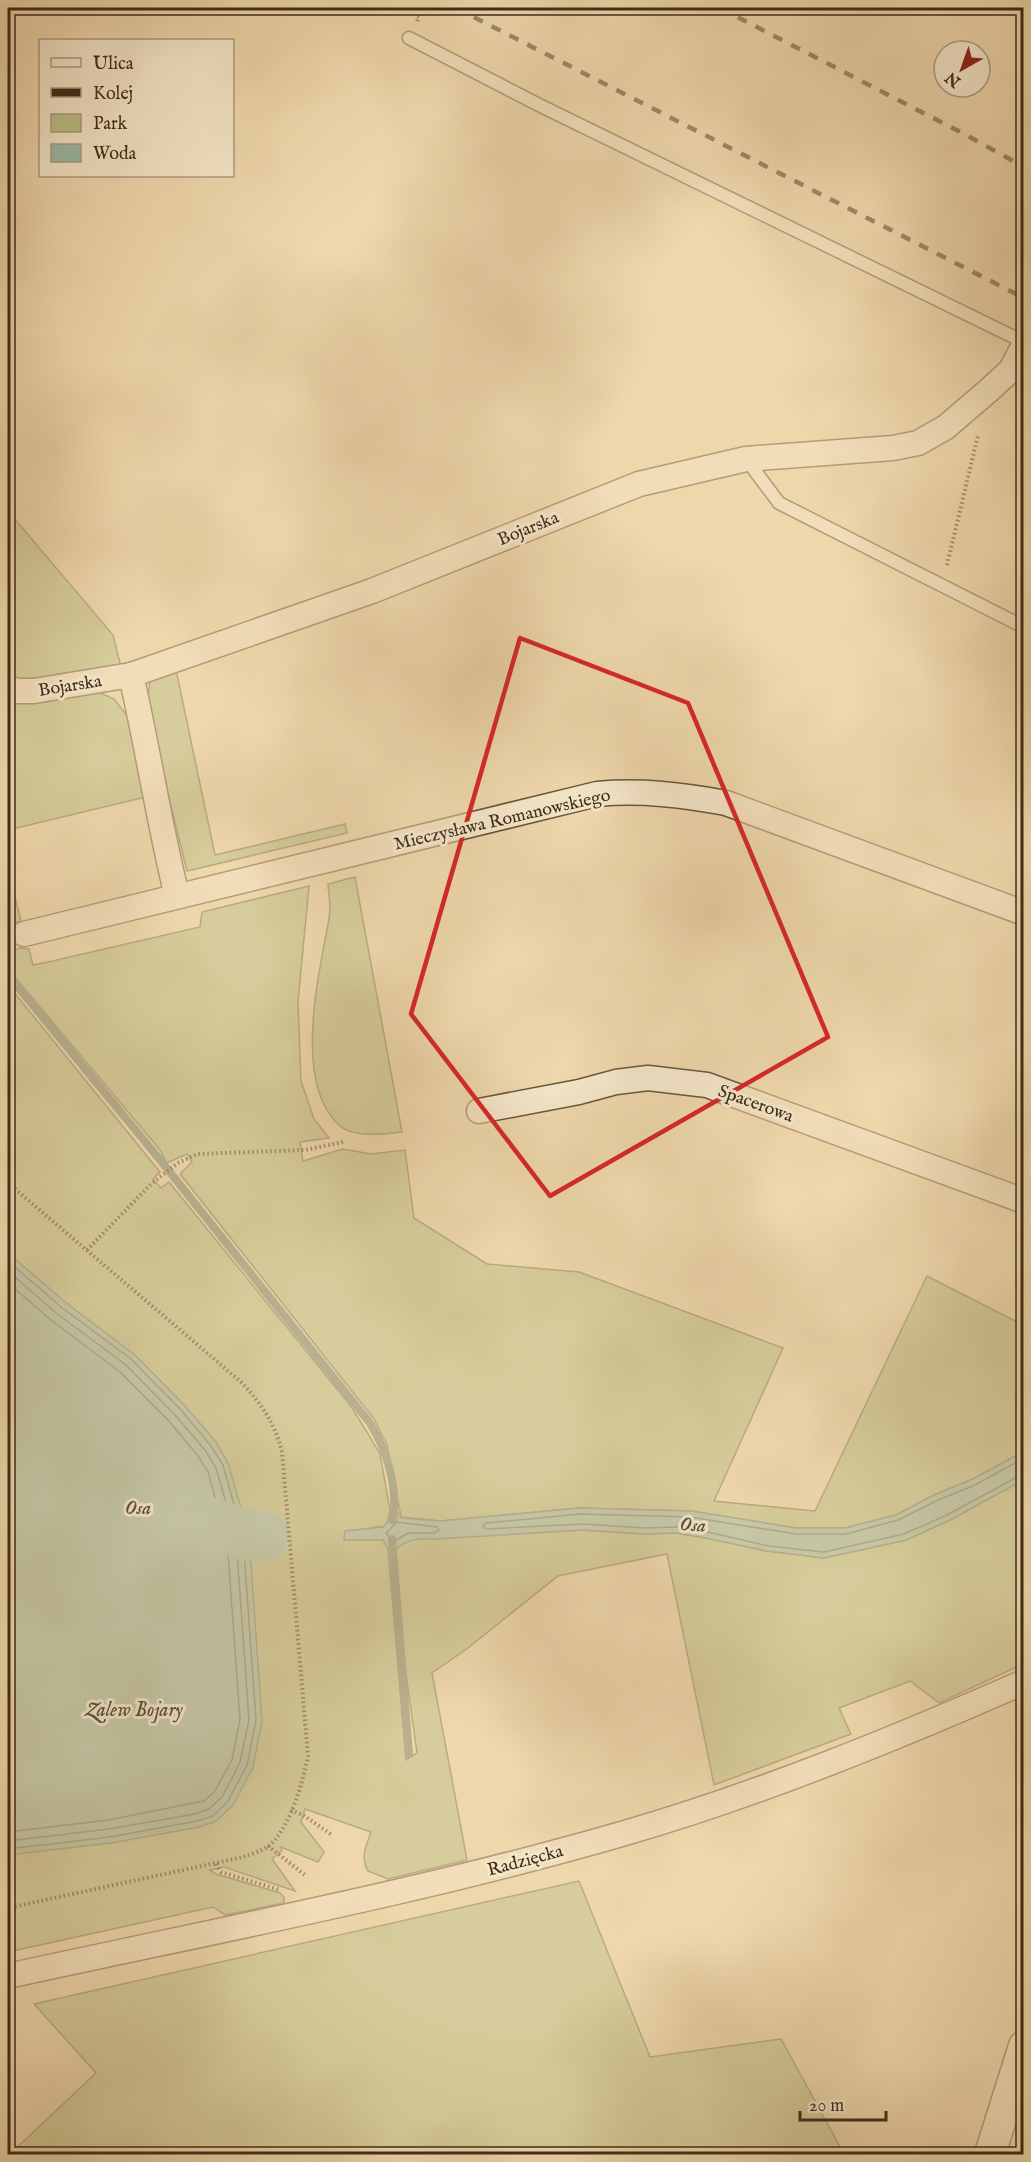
<svg xmlns="http://www.w3.org/2000/svg" width="1031" height="2162" viewBox="0 0 1031 2162" font-family="'IM FELL English',serif">
  <rect width="100%" height="100%" fill="#eed7ab"/>
  <filter id="stains"><feTurbulence type="fractalNoise" baseFrequency=".00333" numOctaves="4"/><feColorMatrix values="0 0 0 0 .2 0 0 0 0 .09 0 0 0 0 .02 0 0 0 .5 -.17"/></filter>
  <radialGradient id="worn" r=".72"><stop offset=".6" stop-color="#630" stop-opacity="0"/><stop offset="1" stop-color="#630" stop-opacity=".3"/></radialGradient>
  <g fill="#babe88" stroke="#7c7550" stroke-width="1.5">
    <polygon points="8,511 113,635 121,667 56,679 8,681"/>
    <polygon points="176,670 215,855 345,824 347,833 187,871 159,758 148,698 150,680"/>
    <polygon points="94,690 114,699 135,726 146,797 8,830 8,771 10,771 8,762 8,698"/>
    <polygon points="8,877 10,877 21,921 12,924 8,929"/>
    <path d="M355 877 402 1132C386 1134 354 1138 340 1126 292 1084 319 974 329 919L330 906 328 884Z"/>
    <polygon points="309,886 298,1002 301,1081 314,1119 329,1138 300,1142 303,1161 343,1149 371,1154 405,1150 414,1218 487,1264 579,1272 783,1348 714,1501 815,1511 927,1276 1023,1325 1023,1452 973,1479 934,1495 896,1515 845,1528 796,1528 691,1511 579,1508 441,1521 401,1517 387,1445 374,1419 180,1174 192,1162 187,1154 167,1163 160,1150 8,969 8,951 21,948 29,949 33,965 48,962 200,927 202,912"/>
    <path d="M8 985 160 1172 153 1179 161 1188 169 1182 350 1405 367 1432 380 1454 390 1510 388 1522 383 1527H374L344 1539 383 1540 388 1549 406 1760 417 1753 405 1666 394 1551 409 1539 583 1530 645 1534 676 1533 706 1538 767 1551 824 1558 906 1540 950 1520 1023 1480V1664L939 1703 910 1681 839 1708 851 1734 714 1785 667 1554 558 1576 468 1648 432 1673 467 1860 388 1879 368 1871C360 1858 366 1846 371 1832L305 1809 301 1822 324 1852 318 1862 281 1847 282 1850 272 1859 295 1891 224 1867 210 1870 216 1874 280 1893 284 1897V1903L225 1915 213 1907 8 1952Z"/>
    <polygon points="579,1881 650,2057 781,2039 844,2154 10,2154 96,2073 34,2004"/>
  </g>
  <g fill="#9abaa6" stroke="#75816d" stroke-width="1.5">
    <polygon points="8,1253 65,1302 135,1355 185,1406 216,1442 228,1463 249,1536 262,1721 253,1767 233,1805 216,1821 199,1827 111,1843 8,1855"/>
    <path d="M1023 1452V1480L950 1520 906 1540 824 1558 767 1551 706 1538 676 1533 645 1534 583 1530 435 1539C417 1538 407 1539 394 1551L388 1549 383 1540H344L345 1531 383 1527 388 1522 390 1510 397 1511 401 1518 441 1521 579 1508 691 1511 796 1528H845L896 1515 934 1495 973 1479Z"/>
  </g>
  <g fill="none" stroke-linecap="round" stroke-linejoin="round">
    <g stroke="#6c735f" stroke-width="1.5">
      <polyline points="8,1261 61,1307 131,1359 181,1410 211,1446 223,1465 243,1537 256,1720 247,1765 228,1801 213,1816 197,1821 110,1837 8,1849"/>
      <polyline points="8,1271 56,1313 126,1365 175,1415 205,1450 216,1468 236,1538 249,1720 240,1762 228,1786 222,1797 209,1809 195,1814 109,1829 8,1841"/>
      <polyline points="8,1283 51,1320 120,1372 169,1421 198,1456 208,1472 227,1540 240,1719 232,1760 215,1791 204,1801 108,1820 8,1832"/>
      <polyline points="1024,1458 975,1485 936,1501 898,1520 846,1534 796,1534 690,1517 580,1514 486,1523 483,1526 486,1529 583,1524 645,1528 677,1527 708,1532 768,1546 824,1552 904,1534 947,1515 1019,1476 1024,1475"/>
      <polygon points="397,1522 437,1527 439,1530 434,1533 408,1533 393,1542 386,1533"/>
    </g>
    <g stroke="#75816d" stroke-width="8">
      <path d="M8 975 161 1161 370 1423C387 1451 398 1487 393 1520"/>
      <polyline points="392,1539 409,1754"/>
    </g>
    <polyline stroke="#9abaa6" stroke-width="51" points="184,1514 249,1536 263,1536"/>
    <defs>
      <g id="service">
        <polyline points="409,38 539,105 1024,342"/>
        <polyline points="746,459 779,503 1024,627"/>
        <polyline points="8,938 24,934"/>
      </g>
      <g id="minor">
        <path d="M131 675C148 749 159 823 177 896"/>
        <polyline points="8,688 17,691 34,691 131,675 372,591 639,484 746,459 893,448 918,443 946,427 988,391 1011,370 1024,345"/>
        <path d="M24 934 597 794C642 790 682 795 726 803L1024 913"/>
        <polyline points="479,1111 579,1092 616,1082 648,1078 707,1085 1024,1201"/>
        <path d="M8 1976C214 1931 422 1892 625 1833 762 1793 894 1739 1024 1682"/>
      </g>
      <polyline id="tertiary" points="990,2154 1024,2046"/>
    </defs>
    <use href="#service" stroke="#69573d" stroke-width="15"/>
    <use href="#minor" stroke="#69573d" stroke-width="27"/>
    <use href="#tertiary" stroke="#69573d" stroke-width="33"/>
    <g stroke="#3d2c18" stroke-width="4" stroke-dasharray="1.5 3" stroke-linecap="butt">
      <polyline points="407,8 419,17 417,21"/>
      <polyline points="947,565 978,435"/>
      <path d="M8 1183 241 1382C261 1403 275 1423 282 1452L308 1756C302 1784 291 1826 269 1846 262 1851 251 1854 243 1857L8 1908"/>
      <polyline points="87,1250 151,1184 178,1163 197,1154 305,1150 343,1142"/>
      <polyline points="291,1810 303,1815 332,1835"/>
      <polyline points="268,1846 305,1875"/>
      <polyline points="216,1864 221,1872 280,1890"/>
    </g>
    <use href="#service" stroke="#f4e5c8" stroke-width="12"/>
    <use href="#minor" stroke="#f4e5c8" stroke-width="24"/>
    <use href="#tertiary" stroke="#f4e5c8" stroke-width="30"/>
    <g stroke="#3d2c18" stroke-width="4.5" stroke-dasharray="10 10" stroke-linecap="butt">
      <polyline points="456,8 1024,298"/>
      <polyline points="720,8 968,136 1024,167"/>
    </g>
  </g>
  <path d="M0 0H1031V2162H0ZM520 638 688 703 828 1037 550 1196 411 1014Z" fill="#eed7ab" fill-opacity=".55" fill-rule="evenodd"/>
  <path fill="none" stroke="#d62828" stroke-width="4.5" stroke-linejoin="round" d="M520 638 688 703 828 1037 550 1196 411 1014Z"/>
  <g text-anchor="middle" stroke-width="6" stroke-linejoin="round" paint-order="stroke">
    <g font-size="18" fill="#3d2c18" stroke="#f4e5c8">
      <text transform="translate(528 528) rotate(-22)" y="6">Bojarska</text>
      <text transform="translate(70 685) rotate(-9)" y="6">Bojarska</text>
      <text transform="translate(502 819) rotate(-13)" y="6">Mieczysława Romanowskiego</text>
      <text transform="translate(756 1103) rotate(20)" y="6">Spacerowa</text>
      <text transform="translate(525 1860) rotate(-15)" y="6">Radzięcka</text>
    </g>
    <g font-size="20" font-style="italic" fill="#54503c" stroke="#f4e5c8">
      <text transform="translate(138 1507) rotate(1)" y="7">Osa</text>
      <text transform="translate(693 1524) rotate(4)" y="7">Osa</text>
      <text x="134" y="1716">Zalew Bojary</text>
    </g>
  </g>
  <rect width="1031" height="2162" fill="none" stroke="#eed7ab" stroke-width="30"/>
  <rect x="9" y="9" width="1013" height="2144" fill="none" stroke="#3d2c18" stroke-width="3"/>
  <rect x="15" y="15" width="1001" height="2132" fill="none" stroke="#3d2c18" stroke-width="1.5"/>
  <rect x="39" y="39" width="195" height="138" fill="#f4e5c8" stroke="#ab9b82" stroke-width="1.5"/>
  <rect x="51" y="58" width="30" height="9" fill="#f4e5c8" stroke="#ab9b82" stroke-width="1.5"/>
  <text x="93" y="69" font-size="18" fill="#3d2c18">Ulica</text>
  <rect x="51" y="88" width="30" height="9" fill="#3d2c18" stroke="#ab9b82" stroke-width="1.5"/>
  <text x="93" y="99" font-size="18" fill="#3d2c18">Kolej</text>
  <rect x="51" y="114" width="30" height="18" fill="#babe88" stroke="#ab9b82" stroke-width="1.5"/>
  <text x="93" y="129" font-size="18" fill="#3d2c18">Park</text>
  <rect x="51" y="144" width="30" height="18" fill="#9abaa6" stroke="#ab9b82" stroke-width="1.5"/>
  <text x="93" y="159" font-size="18" fill="#3d2c18">Woda</text>
  <g transform="translate(962 69) rotate(220)"><circle r="28" fill="#f4e5c8" stroke="#ab9b82" stroke-width="1.5"/>
  <path d="M0-4.5L10 22L0 15L-10 22Z" fill="#8f2418"/>
  <text y="-9" font-size="16" font-weight="bold" text-anchor="middle" fill="#3d2c18">N</text>
  </g>
  <path d="M800 2111v9h86v-9" fill="none" stroke="#3d2c18" stroke-width="3"/>
  <text x="809" y="2111" font-size="18" fill="#3d2c18" stroke="#f4e5c8" stroke-width="4.5" paint-order="stroke">20 m</text>
  <rect width="100%" height="100%" filter="url(#stains)"/>
  <rect width="100%" height="100%" fill="url(#worn)"/>
</svg>
